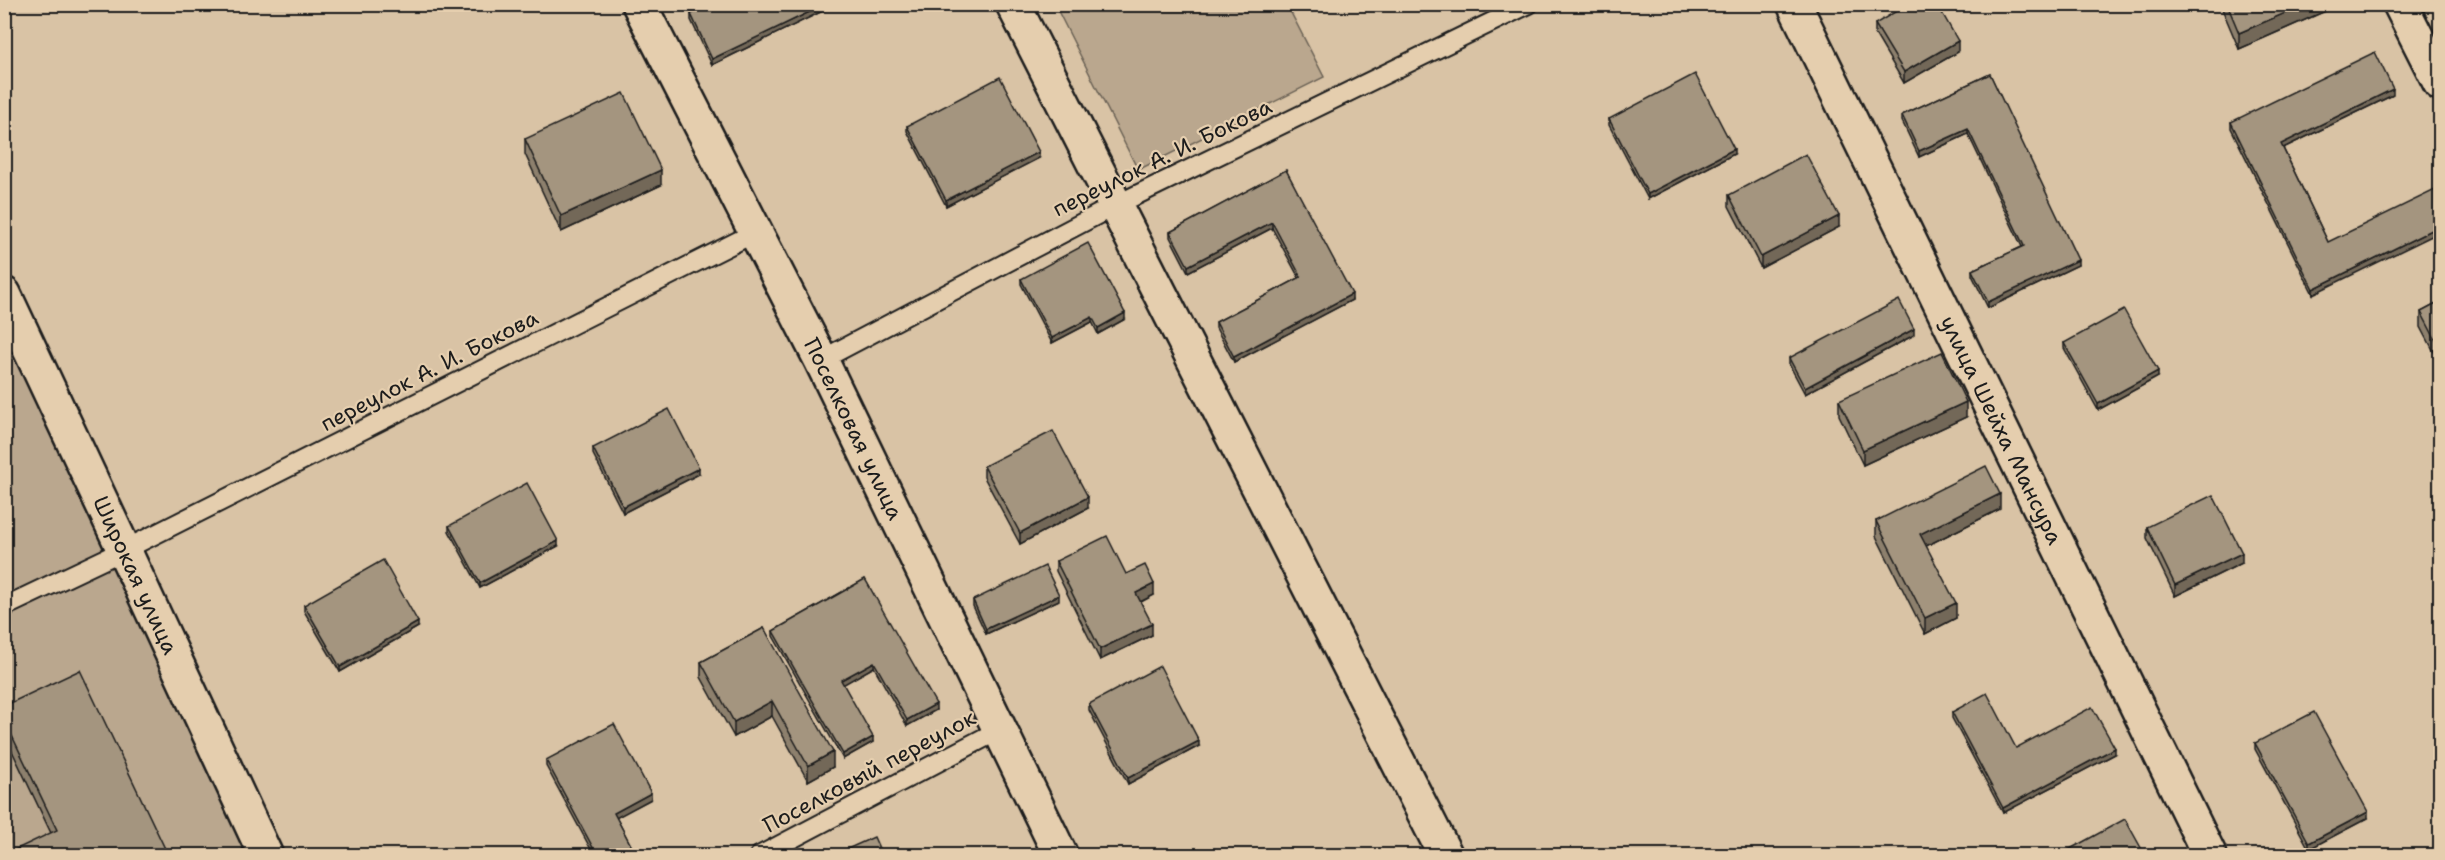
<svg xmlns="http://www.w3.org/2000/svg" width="2445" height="860" viewBox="0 0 2445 860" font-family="'Shantell Sans',sans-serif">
  <rect width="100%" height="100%" fill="#d9c3a5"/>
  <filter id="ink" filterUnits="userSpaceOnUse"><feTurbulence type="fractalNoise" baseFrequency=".0167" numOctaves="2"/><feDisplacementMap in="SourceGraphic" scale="12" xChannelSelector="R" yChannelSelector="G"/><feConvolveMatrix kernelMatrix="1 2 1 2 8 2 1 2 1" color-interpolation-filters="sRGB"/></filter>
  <g filter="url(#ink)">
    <g fill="#baa78e" stroke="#6b6255" stroke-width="1.5">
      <polygon points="1055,5 1287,5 1324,77 1138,170"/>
      <polygon points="4,294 266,855 5,855"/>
    </g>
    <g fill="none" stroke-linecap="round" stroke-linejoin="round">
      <defs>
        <g id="lane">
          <polyline points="821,360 1114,206 1529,4"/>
          <polyline points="4,607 124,550 756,232"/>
          <polyline points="759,856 1001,729"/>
        </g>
        <g id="street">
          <path id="s1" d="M639 4 821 360 1061 856"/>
          <polyline points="1013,4 1446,856"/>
          <path id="s2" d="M1794 4 2210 856"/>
          <polyline points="2400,4 2440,83"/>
          <polyline points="4,294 124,550"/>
        </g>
        <polyline id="secondary" points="124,550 266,856"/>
      </defs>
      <use href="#lane" stroke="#1c1c1c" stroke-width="22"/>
      <use href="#street" stroke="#1c1c1c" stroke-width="38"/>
      <use href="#secondary" stroke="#1c1c1c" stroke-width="38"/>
      <use href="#lane" stroke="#e5ceae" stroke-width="18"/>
      <use href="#street" stroke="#e5ceae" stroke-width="33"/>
      <use href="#secondary" stroke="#e5ceae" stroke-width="33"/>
    </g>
    <g fill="#8d806d" stroke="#1c1c1c" stroke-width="1.5">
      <polygon points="837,4 712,65 691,20 691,14"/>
      <polygon points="2220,4 2330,4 2330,9 2239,49"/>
      <polygon points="1875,24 1958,52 1904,83 1875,34"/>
      <polygon points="1990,74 2078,265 1988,308 1972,275 1972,270 2022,247 1968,134 1919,157 1902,121 1902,115"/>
      <polygon points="2393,95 2283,148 2328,242 2313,294 2231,128 2231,122"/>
      <polygon points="1609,119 1734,154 1648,199 1609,125"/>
      <polygon points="907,126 1039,158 946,206 907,131"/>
      <polygon points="525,139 661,185 561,232 525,154"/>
      <polygon points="1286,170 1352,300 1234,362 1216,328 1216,322 1299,278 1272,228 1188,272 1170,237 1170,232"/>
      <polygon points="1729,195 1839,227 1761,268 1729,206"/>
      <polygon points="1021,279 1125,319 1098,334 1092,322 1052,343 1021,284"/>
      <polygon points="2440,302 2440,363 2421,327 2421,312"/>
      <polygon points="1914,335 1805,394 1789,364 1789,358"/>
      <polygon points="2064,343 2158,377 2098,410 2064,348"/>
      <polygon points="1839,400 1966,417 1863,465 1839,415"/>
      <polygon points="593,448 699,474 623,513 593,454"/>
      <polygon points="984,466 1088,508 1020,544 984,477"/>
      <polygon points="2000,509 1926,546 1956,618 1925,634 1876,536 1876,521"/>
      <polygon points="449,526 558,546 480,588 449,531"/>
      <polygon points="2147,527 2242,563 2175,596 2147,538"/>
      <polygon points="1056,561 1126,574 1154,595 1141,602 1152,635 1100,660 1056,571"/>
      <polygon points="865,579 936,710 907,726 874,667 843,684 873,742 843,759 773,636 773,631"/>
      <polygon points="973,600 1059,600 986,634 973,606"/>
      <polygon points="304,605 418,627 340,672 304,611"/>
      <polygon points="764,628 833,767 808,781 772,716 734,737 701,677 701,662"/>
      <polygon points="1089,704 1199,746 1128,784 1089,710"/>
      <polygon points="4,706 168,855 51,833 4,734"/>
      <polygon points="1952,712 2016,748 2115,754 2003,813 1952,718"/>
      <polygon points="2255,743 2368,818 2309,849 2255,749"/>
      <polygon points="546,760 651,799 616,817 636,855 594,855 546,766"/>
    </g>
    <g fill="#736859" stroke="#1c1c1c" stroke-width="1.5">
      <polygon points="826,4 837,4 712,65 712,59"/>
      <polygon points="2306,4 2330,4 2330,9 2239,49 2239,33"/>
      <polygon points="1958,41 1958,52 1904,83 1904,72"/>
      <polygon points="2393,89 2393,95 2281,149 2281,144"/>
      <polygon points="1968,129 1968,134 1919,157 1919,151"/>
      <polygon points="1734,149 1734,154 1648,199 1648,194"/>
      <polygon points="1039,152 1039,158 946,206 946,200"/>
      <polygon points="661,170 661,185 561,232 561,216"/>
      <polygon points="1839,216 1839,227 1761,268 1761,257"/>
      <polygon points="1272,222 1272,228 1188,272 1188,266"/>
      <polygon points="2440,226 2440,232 2313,294 2313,289"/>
      <polygon points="2078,260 2078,265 1988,308 1988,302"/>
      <polygon points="1352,294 1352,300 1234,362 1234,357"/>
      <polygon points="1125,313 1125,319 1098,334 1098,328"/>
      <polygon points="1092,317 1092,322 1052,343 1052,338"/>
      <polygon points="1914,329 1914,335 1805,394 1805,388"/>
      <polygon points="2158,371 2158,377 2098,410 2098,404"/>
      <polygon points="1966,402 1966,417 1863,465 1863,450"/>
      <polygon points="699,468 699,474 623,513 623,507"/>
      <polygon points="2000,494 2000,509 1920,549 1920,534"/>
      <polygon points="1088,497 1088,508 1020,544 1020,533"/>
      <polygon points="7,502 7,517 4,518 4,503"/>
      <polygon points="558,541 558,546 480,588 480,583"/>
      <polygon points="2242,553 2242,563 2175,596 2175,585"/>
      <polygon points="1154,584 1154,595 1136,604 1136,593"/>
      <polygon points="1059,595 1059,600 986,634 986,629"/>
      <polygon points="1956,603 1956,618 1925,634 1925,618"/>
      <polygon points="418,622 418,627 340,672 340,667"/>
      <polygon points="1152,624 1152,635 1100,660 1100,649"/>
      <polygon points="874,662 874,667 841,686 841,680"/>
      <polygon points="772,701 772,716 734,737 734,722"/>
      <polygon points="936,704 936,710 907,726 907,720"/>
      <polygon points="873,737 873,742 843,759 843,754"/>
      <polygon points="1199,741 1199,746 1128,784 1128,778"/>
      <polygon points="2115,748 2115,754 2003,813 2003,808"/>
      <polygon points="833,752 833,767 808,781 808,766"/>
      <polygon points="651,793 651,799 614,819 614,813"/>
      <polygon points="2368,812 2368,818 2309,849 2309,843"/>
    </g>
    <g fill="#a4957f" stroke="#1c1c1c" stroke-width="1.5">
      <polygon points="711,4 826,4 712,59 691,14"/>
      <polygon points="1908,4 1937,4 1958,41 1904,72 1875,24"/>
      <polygon points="2227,4 2306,4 2239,33"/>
      <polygon points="2375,52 2393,89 2281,144 2328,242 2439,188 2440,192 2440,226 2313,289 2231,122"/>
      <polygon points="1695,74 1734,149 1648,194 1609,119"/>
      <polygon points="1990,74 2078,260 1988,302 1972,270 2024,246 1968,129 1919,151 1902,115"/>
      <polygon points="1000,77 1039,152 946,200 907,126"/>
      <polygon points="624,93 661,170 561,216 525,139"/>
      <polygon points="1806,154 1839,216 1761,257 1729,195"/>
      <polygon points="1286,170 1352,294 1234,357 1216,322 1301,277 1272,222 1188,266 1170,232"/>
      <polygon points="1088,243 1125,313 1098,328 1092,317 1052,338 1021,279"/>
      <polygon points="1899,300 1914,329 1805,388 1789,358"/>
      <polygon points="2440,302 2440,348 2421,312"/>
      <polygon points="2124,310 2158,371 2098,404 2064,343"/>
      <polygon points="1942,352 1966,402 1863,450 1839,400"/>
      <polygon points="669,409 699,468 623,507 593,448"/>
      <polygon points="1053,431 1088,497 1020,533 984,466"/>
      <polygon points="1986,466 2000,494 1920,534 1956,603 1925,618 1876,521"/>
      <polygon points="527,483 558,541 480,583 449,526"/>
      <polygon points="2213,495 2242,553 2175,585 2147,527"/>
      <polygon points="1107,536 1126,574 1145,565 1154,584 1136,593 1152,624 1100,649 1056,561"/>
      <polygon points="383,560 418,622 340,667 304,605"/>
      <polygon points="1045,566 1059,595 986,629 973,600"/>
      <polygon points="865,579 936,704 907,720 874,662 841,680 873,737 843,754 773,631"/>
      <polygon points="764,628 833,752 808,766 772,701 734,722 701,662"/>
      <polygon points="1160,666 1199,741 1128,778 1089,704"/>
      <polygon points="80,670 168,855 4,855 57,830 4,719 4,706"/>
      <polygon points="1987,693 2016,748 2092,707 2115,748 2003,808 1952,712"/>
      <polygon points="2314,712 2368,812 2309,843 2255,743"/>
      <polygon points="614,724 651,793 614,813 636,855 597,855 546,760"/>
      <polygon points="2125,819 2145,855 2059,855"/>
      <polygon points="874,837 882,855 834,855"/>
    </g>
  </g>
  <g text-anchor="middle" stroke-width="4.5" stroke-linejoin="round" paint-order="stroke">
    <g font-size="22" fill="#1c1c1c" stroke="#e5ceae">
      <text transform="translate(1162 157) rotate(-26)" y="8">переулок А. И. Бокова</text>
      <text transform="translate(429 370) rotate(-27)" y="8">переулок А. И. Бокова</text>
      <text dy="8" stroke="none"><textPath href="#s1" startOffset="476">Поселковая улица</textPath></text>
      <text dy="8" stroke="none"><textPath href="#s2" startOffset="474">улица Шейха Мансура</textPath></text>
      <text transform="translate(136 575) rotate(65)" y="8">Широкая улица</text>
      <text transform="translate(869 771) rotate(-28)" y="8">Поселковый переулок</text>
    </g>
  </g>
  <rect width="2445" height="860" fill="none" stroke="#e5ceae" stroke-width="24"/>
  <rect x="12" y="12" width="2421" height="836" fill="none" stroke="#1c1c1c" stroke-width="2" filter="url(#ink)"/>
</svg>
